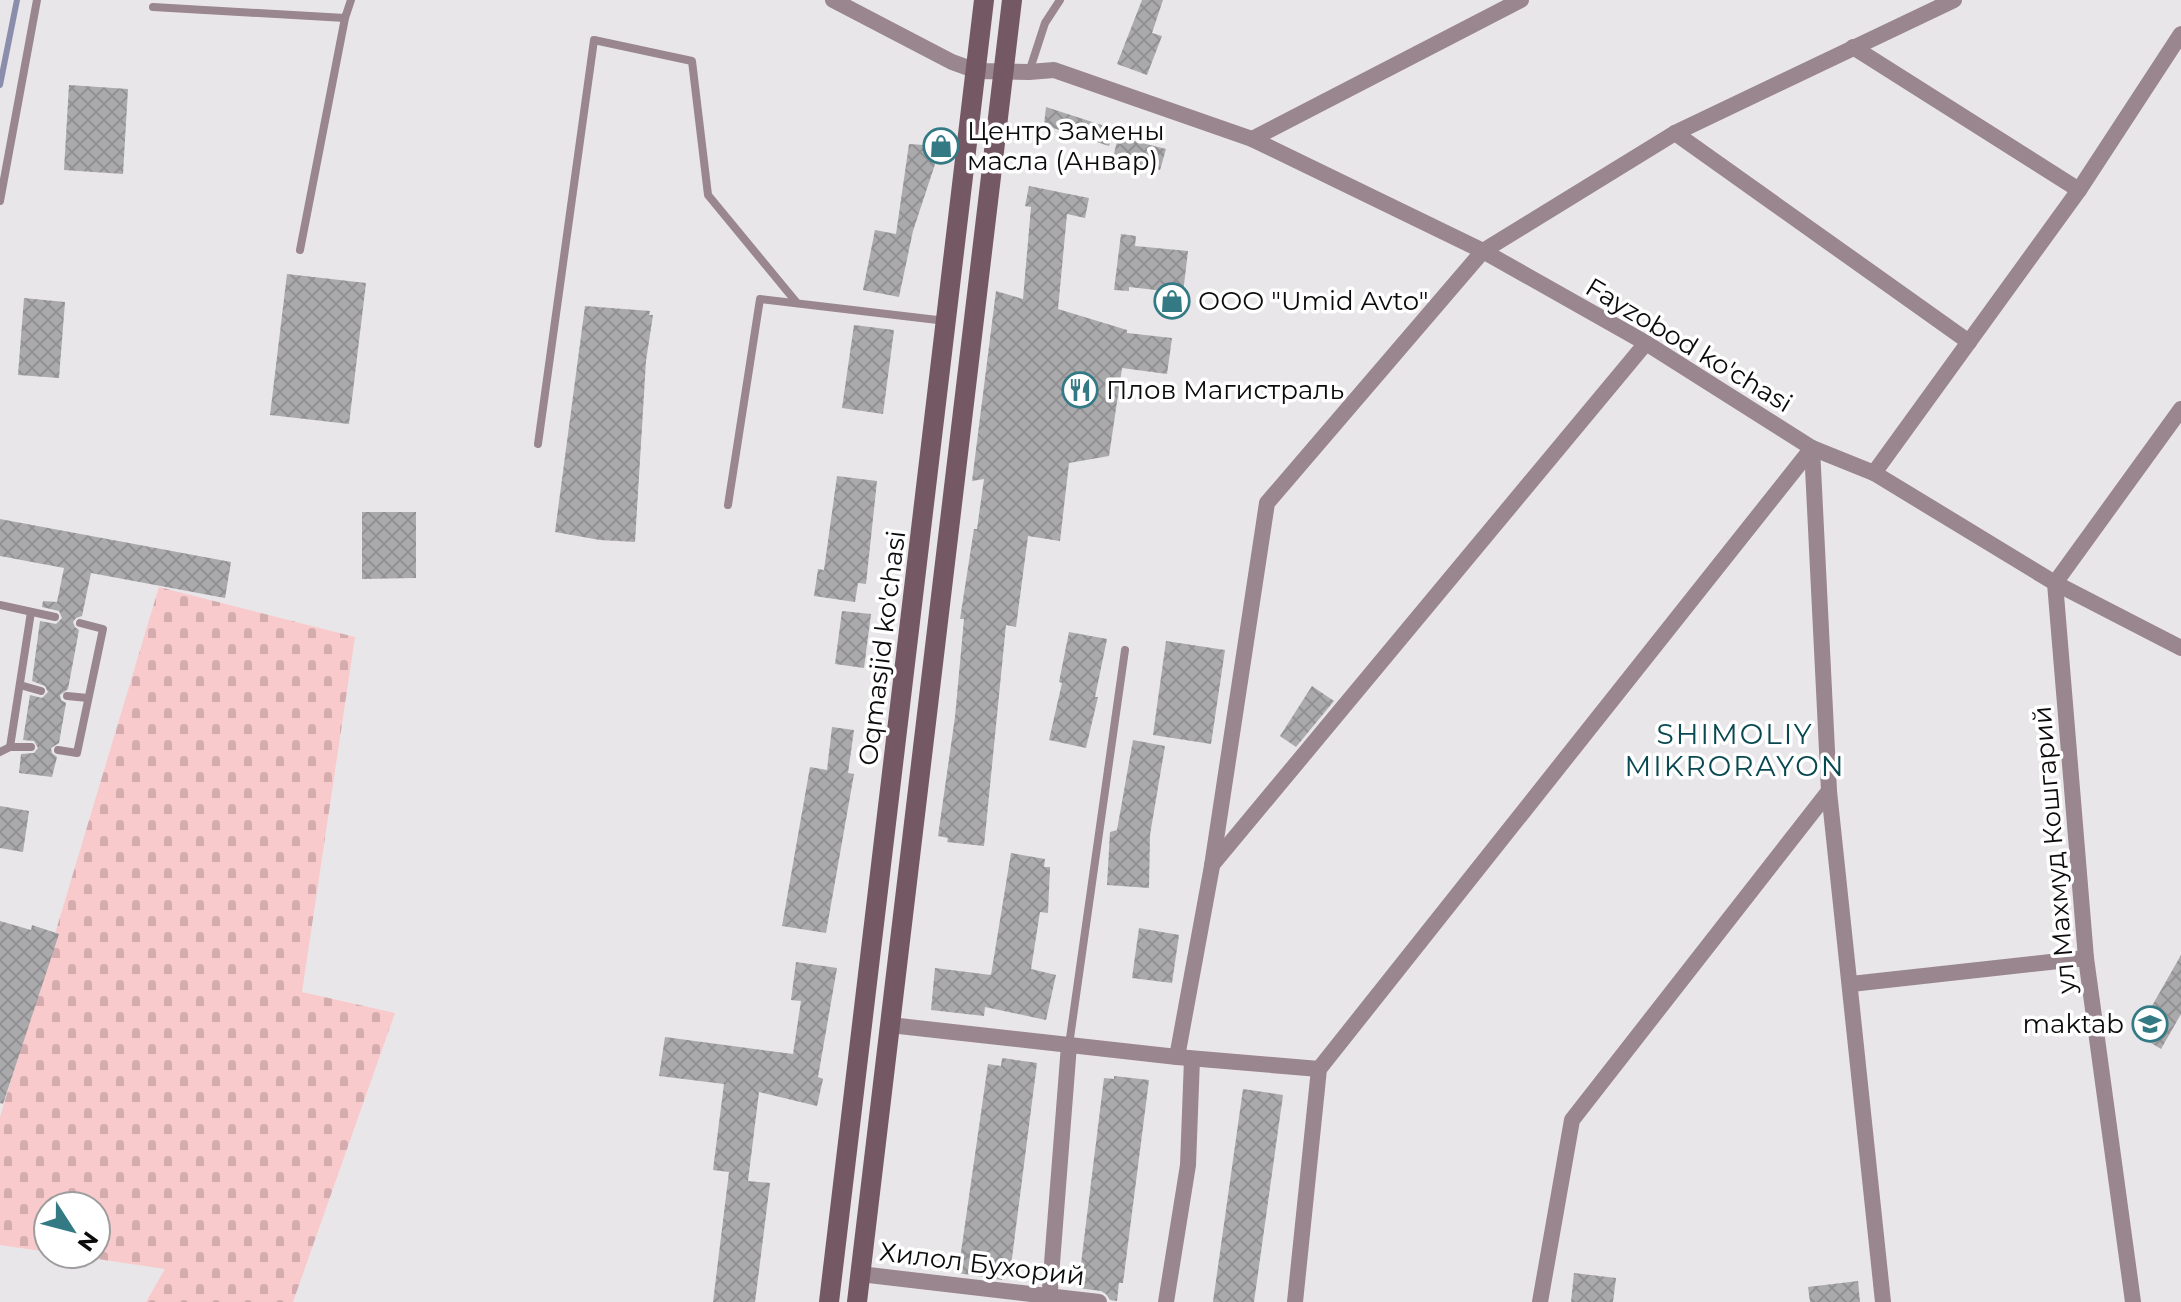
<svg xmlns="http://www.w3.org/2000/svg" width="2181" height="1302" viewBox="0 0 2181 1302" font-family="Montserrat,sans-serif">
  <defs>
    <pattern id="cemetery-stones" width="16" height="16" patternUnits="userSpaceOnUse" patternTransform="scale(2)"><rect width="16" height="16" fill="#f9cacb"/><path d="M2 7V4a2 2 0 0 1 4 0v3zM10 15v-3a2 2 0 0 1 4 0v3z" fill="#d4acad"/></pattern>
    <pattern id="building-cross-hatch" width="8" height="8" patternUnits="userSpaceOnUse" patternTransform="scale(2)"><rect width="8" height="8" fill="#aaa9ac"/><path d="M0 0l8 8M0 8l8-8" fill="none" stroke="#919093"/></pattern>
  </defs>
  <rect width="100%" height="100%" fill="#e9e6e9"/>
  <polygon fill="url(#cemetery-stones)" points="159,587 355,637 302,992 395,1013 293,1302 146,1302 165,1269 64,1254 96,1254 96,1206 48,1206 48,1252 0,1245 0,1117"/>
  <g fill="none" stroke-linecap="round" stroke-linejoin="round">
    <polyline stroke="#8a8dac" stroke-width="6" points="0,85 17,0"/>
  </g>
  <g fill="url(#building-cross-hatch)">
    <polygon points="1142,0 1163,0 1152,33 1162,36 1147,75 1117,64"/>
    <polygon points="69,85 128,89 123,174 64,170"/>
    <polygon points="1046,107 1114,129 1109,146 1044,125"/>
    <polygon points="1118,137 1166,149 1160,170 1113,158"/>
    <polygon points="909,144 941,146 913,231 899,297 863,290 875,230 896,234"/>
    <polygon points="1029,186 1089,198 1085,218 1067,214 1058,309 1127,330 1127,333 1172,338 1167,374 1122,368 1109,456 1069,463 1060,541 1028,536 1016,627 1006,625 984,846 947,842 948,838 938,836 955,717 964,619 960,619 974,529 977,529 984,479 972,481 996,291 1023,299 1031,207 1025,206"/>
    <polygon points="1121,234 1136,236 1135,246 1188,251 1183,293 1129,287 1129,291 1114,290"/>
    <polygon points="287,274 366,283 349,424 270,415"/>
    <polygon points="24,298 65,302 59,378 18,375"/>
    <polygon points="585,306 650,311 649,315 653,315 646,361 635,542 600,540 555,532"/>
    <polygon points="854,325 894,330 883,414 842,408"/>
    <polygon points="837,476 877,481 866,584 858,583 855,602 814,596 818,569 824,570"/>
    <polygon points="362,512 416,512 416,578 362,579"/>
    <polygon points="0,519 231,562 225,598 91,573 82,616 76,618 73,622 75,627 79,630 68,689 60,695 61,700 66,703 59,743 51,748 52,753 57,757 52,777 19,773 21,754 34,753 38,748 34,741 23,740 30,695 42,698 48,692 45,686 32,681 40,621 56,624 62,618 59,611 42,607 43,601 57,602 64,568 0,556"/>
    <polygon points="842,611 871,614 864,668 835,664"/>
    <polygon points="1069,632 1107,639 1095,697 1098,697 1086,748 1049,740 1062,683 1059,682"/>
    <polygon points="1166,641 1225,650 1211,744 1153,735"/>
    <polygon points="1312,686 1334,701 1296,747 1280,736"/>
    <polygon points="832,727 854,730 848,773 854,774 826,933 782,926 810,767 827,770"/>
    <polygon points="1133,740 1165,746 1150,835 1149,888 1107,885 1110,832 1117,830"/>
    <polygon points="0,806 29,811 23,852 0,848"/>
    <polygon points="1011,853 1045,859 1044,867 1050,867 1048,913 1040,912 1031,969 1056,975 1046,1020 985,1007 984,1016 931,1010 935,968 991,975"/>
    <polygon points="0,921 31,930 32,925 59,934 3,1104 0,1103"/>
    <polygon points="1139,928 1179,935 1172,983 1132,978"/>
    <polygon points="2181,955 2181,1014 2161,1049 2136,1034"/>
    <polygon points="796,962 837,968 818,1077 823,1079 817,1106 759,1092 748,1181 770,1183 755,1302 713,1302 729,1172 713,1170 724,1084 659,1076 665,1037 793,1054 801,1001 791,1000"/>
    <polygon points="1002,1058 1037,1063 1011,1266 1004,1265 1002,1280 958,1273 988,1064 1001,1066"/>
    <polygon points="1114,1076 1149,1080 1123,1283 1119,1283 1117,1301 1110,1300 1106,1294 1101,1291 1078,1288 1104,1078 1114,1079"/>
    <polygon points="1243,1089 1283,1095 1254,1302 1213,1302"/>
    <polygon points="1574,1273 1616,1278 1613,1302 1571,1302"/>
    <polygon points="1858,1281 1860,1302 1810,1302 1808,1287"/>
  </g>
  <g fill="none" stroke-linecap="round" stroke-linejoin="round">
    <g stroke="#9a868e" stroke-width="8">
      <polyline points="153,7 345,18 351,0"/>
      <polyline points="1029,72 1045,23 1060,0"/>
      <polyline points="0,201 37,0"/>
      <polyline points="300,250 345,18"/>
      <polyline points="538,444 594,40 692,61 708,195 797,303"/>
      <polyline points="728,505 760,299 946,321"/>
      <polyline points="0,605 55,617"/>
      <polyline points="20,685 41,691"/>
      <polyline points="67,696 88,698"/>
      <polyline points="10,747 31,612"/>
      <polyline points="58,750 77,753 103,629 80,623"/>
      <polyline points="0,752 10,747 31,747"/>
      <polyline points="1069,1045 1125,650"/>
    </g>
    <g stroke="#9a868e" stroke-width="16">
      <polyline points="833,0 952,62 977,71 1029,72 1054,70 1252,139 1483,251 1646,343 1812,448 1874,473 2055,583 2181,648"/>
      <polyline points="1853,47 2079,190"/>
      <polyline points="1675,133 1969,342"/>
      <polyline points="1252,139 1521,0"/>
      <polyline points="1812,448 1829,791 1883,1302"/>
      <polyline points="1874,473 2079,190 2181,34"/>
      <polyline points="2055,583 2086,958 2133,1302"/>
      <polyline points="2055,583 2181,409"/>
      <polyline points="1212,865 1646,343"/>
      <polyline points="1851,984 2086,958"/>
      <polyline points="890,1025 1177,1057 1319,1069"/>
      <polyline points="1177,1057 1212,866 1267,503 1483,251 1675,133 1954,0"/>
      <polyline points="860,1274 1099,1302"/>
      <polyline points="1049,1302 1069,1045"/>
      <polyline points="1166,1302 1188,1165 1192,1059"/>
      <polyline points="1295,1302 1319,1069 1812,448"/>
      <polyline points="1540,1302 1572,1120 1829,791"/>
    </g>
    <g stroke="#745864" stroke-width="20">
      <polyline points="829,1302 984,0"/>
      <polyline points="857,1302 1012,0"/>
    </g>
  </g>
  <defs>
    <symbol id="shop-ring" viewBox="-11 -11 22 22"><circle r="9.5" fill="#fff" stroke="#337a84" stroke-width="1.5"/><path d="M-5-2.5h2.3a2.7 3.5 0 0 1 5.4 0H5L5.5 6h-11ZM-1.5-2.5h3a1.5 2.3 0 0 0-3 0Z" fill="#337a84"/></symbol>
    <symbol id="restaurant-ring" viewBox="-11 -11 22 22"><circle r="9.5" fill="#fff" stroke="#337a84" stroke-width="1.5"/><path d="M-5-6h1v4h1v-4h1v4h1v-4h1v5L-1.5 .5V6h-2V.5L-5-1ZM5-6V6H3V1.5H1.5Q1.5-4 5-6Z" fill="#337a84"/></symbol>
    <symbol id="school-ring" viewBox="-11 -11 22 22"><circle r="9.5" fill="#fff" stroke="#337a84" stroke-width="1.5"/><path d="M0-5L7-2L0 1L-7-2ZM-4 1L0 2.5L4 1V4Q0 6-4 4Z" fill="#337a84"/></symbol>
  </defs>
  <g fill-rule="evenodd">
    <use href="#shop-ring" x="921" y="126" width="40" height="40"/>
    <use href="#shop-ring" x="1152" y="281" width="40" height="40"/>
    <use href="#restaurant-ring" x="1060" y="370" width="40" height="40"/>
    <use href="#school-ring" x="2130" y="1004" width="40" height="40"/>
  </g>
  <g text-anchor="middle" stroke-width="7" stroke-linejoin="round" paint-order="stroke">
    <g font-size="26" fill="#0c0b0c" stroke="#fff" text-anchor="start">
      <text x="967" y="140">Центр Замены<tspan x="967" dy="30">масла (Анвар)</tspan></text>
      <text x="1198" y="310">ООО "Umid Avto"</text>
      <text x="1106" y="399">Плов Магистраль</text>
      <text x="2124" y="1033" text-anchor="end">maktab</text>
    </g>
    <g font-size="26" fill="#0c0b0c" stroke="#fff">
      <text transform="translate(1689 345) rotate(31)" y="9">Fayzobod ko'chasi</text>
      <text transform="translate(882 648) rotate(-83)" y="9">Oqmasjid ko'chasi</text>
      <text transform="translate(2054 850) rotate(-95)" y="9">ул Махмуд Кошгарий</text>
      <text transform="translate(982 1264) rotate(7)" y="9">Хилол Бухорий</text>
    </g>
    <g font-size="28" letter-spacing="2" fill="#084850" stroke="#fff">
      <text x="1735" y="744">SHIMOLIY<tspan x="1735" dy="32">MIKRORAYON</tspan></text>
    </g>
  </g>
  <g transform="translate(72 1230) rotate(126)"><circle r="38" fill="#ffffff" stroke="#9e9d9e" stroke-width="2"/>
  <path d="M0-6L14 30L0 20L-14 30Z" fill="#337a84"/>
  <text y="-12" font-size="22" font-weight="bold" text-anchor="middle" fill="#0c0b0c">N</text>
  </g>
</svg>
